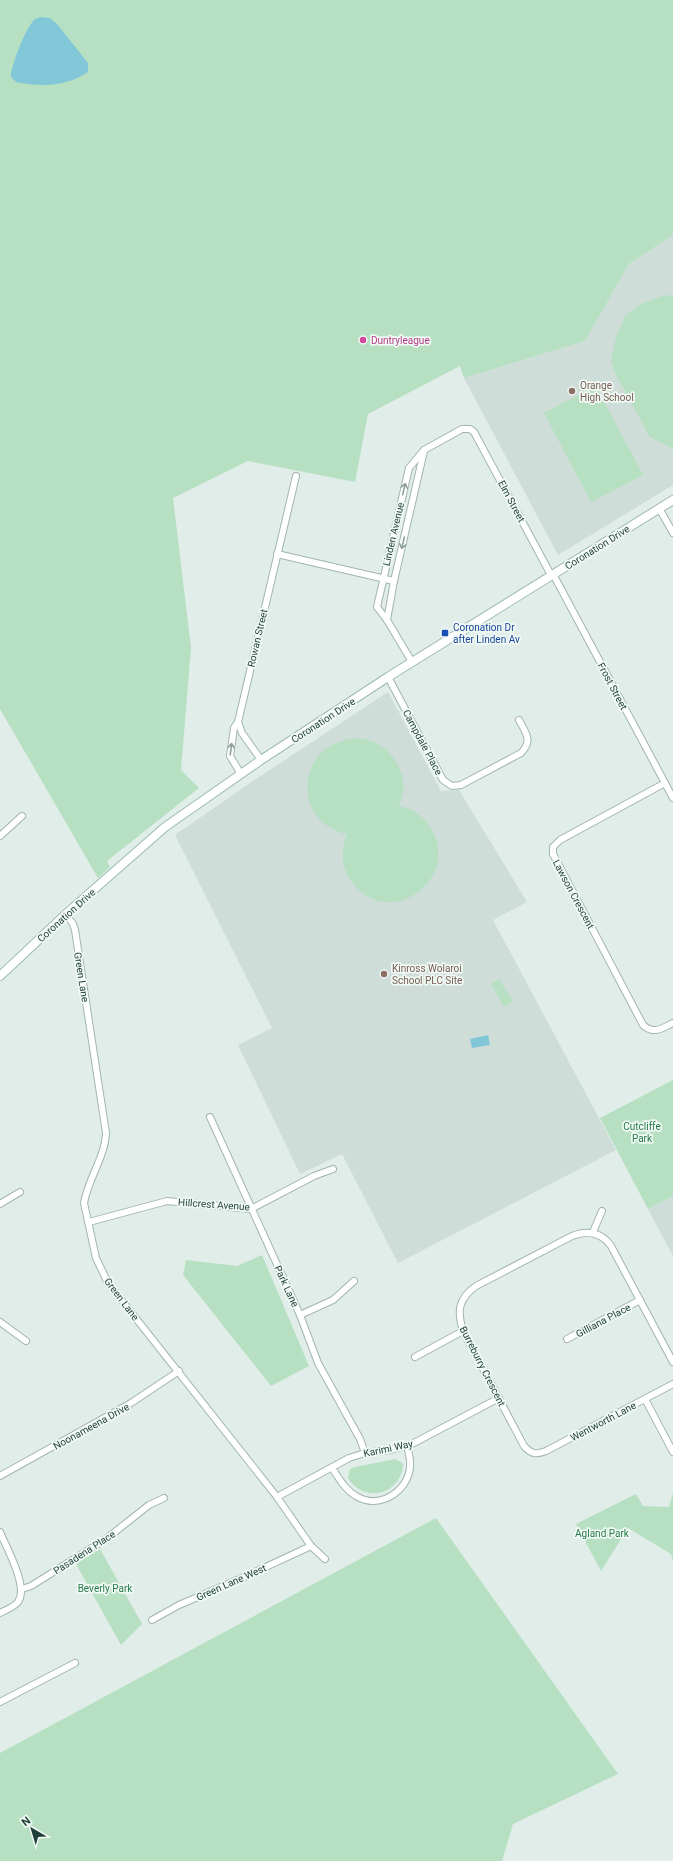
<svg xmlns="http://www.w3.org/2000/svg" width="673" height="1861" viewBox="0 0 673 1861" font-family="Roboto,sans-serif">
  <rect width="100%" height="100%" fill="#e0ede8"/>
  <g fill="#ceddd7">
    <polygon points="673,235 673,485 558,555 464,378 585,341 629,264"/>
    <polygon points="388,692 441,791 459,790 527,902 493,920 616,1150 398,1263 342,1154 300,1174 238,1045 272,1028 175,835 253,781"/>
    <polygon points="673,1196 673,1256 648,1209"/>
  </g>
  <g fill="#b7e0c3">
    <polygon points="0,0 673,0 673,235 629,264 585,341 464,378 460,366 368,414 355,482 248,461 173,498 191,648 181,770 199,788 107,861 110,867 98,878 0,709"/>
    <polygon points="665,295 673,296 673,449 650,437 615,373 611,359 616,338 625,316 641,304"/>
    <polygon points="596,386 643,475 591,502 544,413"/>
    <path d="M348 739C353 739 358 738 363 739 388 742 407 770 403 794 402 798 400 802 399 806 414 809 426 818 433 832 456 877 400 923 361 892 357 889 354 884 351 880 341 869 341 847 347 834 342 834 337 831 333 829 306 816 300 781 317 758 324 747 336 743 348 739Z"/>
    <polygon points="499,979 513,1002 504,1007 491,984"/>
    <polygon points="673,1080 673,1196 648,1209 600,1118"/>
    <polygon points="262,1255 309,1366 271,1386 183,1275 186,1260 237,1266"/>
    <path d="M396 1459 403 1464C401 1495 364 1504 348 1478L350 1469 355 1467Z"/>
    <polygon points="673,1493 673,1561 671,1554 628,1528 601,1571 576,1524 636,1494 643,1506 669,1507"/>
    <polygon points="436,1518 618,1774 513,1824 502,1861 0,1861 0,1753"/>
    <polygon points="100,1549 142,1624 121,1645 76,1564"/>
  </g>
  <g fill="#82c7d8">
    <path d="M41 17 50 18 57 24 88 63V72C66 87 41 87 16 82L11 77C11 65 26 27 35 19 37 18 39 18 41 17Z"/>
    <polygon points="488,1035 490,1045 472,1048 470,1039"/>
  </g>
  <g fill="none" stroke-linecap="round" stroke-linejoin="round">
    <defs>
      <g id="street">
        <polyline points="659,508 673,533"/>
        <polyline points="277,554 394,581"/>
        <polyline points="553,574 673,798"/>
        <polyline points="387,620 394,581 424,451"/>
        <polyline points="412,662 387,620 377,607 409,468 424,450 462,429 470,429 474,432 551,575"/>
        <path d="M388 677 443 780 452 786 461 785 521 753C533 741 526 733 519 720"/>
        <polyline points="238,722 242,733 261,760"/>
        <polyline points="241,774 230,756 234,728 238,722 296,476"/>
        <path d="M665 783 560 840 553 847V854L643 1025C654 1035 662 1028 673 1023"/>
        <polyline points="0,836 22,816"/>
        <path d="M66 914 73 924 75 930 106 1133C105 1157 88 1179 84 1203L96 1258 108 1283 277 1497 311 1546 325 1559"/>
        <polyline points="210,1117 300,1315 318,1363 360,1439 365,1453"/>
        <polyline points="0,1204 20,1192"/>
        <polyline points="89,1222 167,1201 251,1209 314,1176 333,1169"/>
        <polyline points="593,1232 602,1211"/>
        <polyline points="300,1315 333,1300 354,1281"/>
        <polyline points="0,1322 26,1341"/>
        <polyline points="567,1339 640,1300"/>
        <polyline points="415,1357 463,1331"/>
        <path d="M673 1362 611 1246C601 1232 588 1230 572 1236L476 1286C458 1299 457 1311 463 1331L524 1446C531 1454 536 1455 546 1451L673 1384"/>
        <polyline points="645,1399 673,1452"/>
        <path d="M332 1468C339 1478 345 1490 356 1496 379 1510 407 1492 410 1468 411 1460 409 1453 407 1446"/>
        <polyline points="0,1476 131,1403 179,1371"/>
        <polyline points="277,1497 349,1458 365,1453 390,1450 412,1444 499,1398"/>
        <path d="M0 1532C6 1547 29 1587 18 1602 14 1607 6 1610 0 1613"/>
        <polyline points="22,1589 31,1586 106,1539 149,1505 164,1498"/>
        <polyline points="152,1620 179,1605 242,1578 311,1546"/>
        <polyline points="0,1702 75,1663"/>
      </g>
      <polyline id="secondary" points="0,976 66,914 165,827 261,760 388,677 673,500"/>
    </defs>
    <use href="#street" stroke="#a2b5b0" stroke-width="8"/>
    <use href="#secondary" stroke="#9dbab1" stroke-width="10"/>
    <use href="#street" stroke="#fff" stroke-width="6"/>
    <use href="#secondary" stroke="#fff" stroke-width="8"/>
  </g>
  <defs><path id="oneway-shaft" d="M-6 0H5M1.5-3L5.5 0L1.5 3" fill="none" stroke-width="1.6" stroke-linecap="round" stroke-linejoin="round"/></defs>
  <g stroke="#8f9f9c">
    <use href="#oneway-shaft" transform="translate(404 489) rotate(-77)"/>
    <use href="#oneway-shaft" transform="translate(403 543) rotate(103)"/>
    <use href="#oneway-shaft" transform="translate(231 749) rotate(-82)"/>
  </g>
  <circle fill="#d1479c" stroke="#f1f9f5" stroke-width="1.5" cx="363" cy="340" r="4"/>
  <g fill="#8d6e63" stroke="#f1f9f5" stroke-width="1.5">
    <circle cx="572" cy="391" r="4"/>
    <circle cx="384" cy="974" r="4"/>
  </g>
  <rect fill="#1a4fb4" stroke="#f1f9f5" stroke-width="1.5" x="441" y="629" width="8" height="8" rx="2"/>
  <g text-anchor="middle" stroke-width="3.5" stroke-linejoin="round" paint-order="stroke">
    <g font-size="10" fill="#b23c85" stroke="#f1f9f5" text-anchor="start">
      <text x="371" y="344">Duntryleague</text>
    </g>
    <g font-size="10" fill="#785e54" stroke="#f1f9f5" text-anchor="start">
      <text x="580" y="389">Orange<tspan x="580" dy="12">High School</tspan></text>
      <text x="392" y="972">Kinross Wolaroi<tspan x="392" dy="12">School PLC Site</tspan></text>
    </g>
    <g font-size="10" fill="#1f3f38" stroke="#f1f9f5">
      <text transform="translate(512 501) rotate(62)" y="4">Elm Street</text>
      <text transform="translate(393 534) rotate(-77)" y="4">Linden Avenue</text>
      <text transform="translate(597 547) rotate(-32)" y="4">Coronation Drive</text>
      <text transform="translate(257 638) rotate(-77)" y="4">Rowan Street</text>
      <text transform="translate(613 686) rotate(62)" y="4">Frost Street</text>
      <text transform="translate(323 720) rotate(-33)" y="4">Coronation Drive</text>
      <text transform="translate(423 742) rotate(62)" y="4">Campdale Place</text>
      <text transform="translate(574 894) rotate(62)" y="4">Lawson Crescent</text>
      <text transform="translate(66 915) rotate(-42)" y="4">Coronation Drive</text>
      <text transform="translate(82 977) rotate(81)" y="4">Green Lane</text>
      <text transform="translate(214 1204) rotate(4)" y="4">Hillcrest Avenue</text>
      <text transform="translate(287 1286) rotate(65)" y="4">Park Lane</text>
      <text transform="translate(122 1299) rotate(53)" y="4">Green Lane</text>
      <text transform="translate(603 1320) rotate(-28)" y="4">Gilliana Place</text>
      <text transform="translate(483 1366) rotate(63)" y="4">Burreburry Crescent</text>
      <text transform="translate(603 1421) rotate(-28)" y="4">Wentworth Lane</text>
      <text transform="translate(91 1426) rotate(-29)" y="4">Noonameena Drive</text>
      <text transform="translate(388 1448) rotate(-12)" y="4">Karimi Way</text>
      <text transform="translate(84 1552) rotate(-33)" y="4">Pasadena Place</text>
      <text transform="translate(231 1582) rotate(-24)" y="4">Green Lane West</text>
    </g>
    <g font-size="10" fill="#164399" stroke="#f1f9f5" text-anchor="start">
      <text x="453" y="631">Coronation Dr<tspan x="453" dy="12">after Linden Av</tspan></text>
    </g>
    <g font-size="10" fill="#257a49" stroke="#f1f9f5">
      <text x="642" y="1130">Cutcliffe<tspan x="642" dy="12">Park</tspan></text>
      <text x="602" y="1537">Agland Park</text>
      <text x="105" y="1592">Beverly Park</text>
    </g>
  </g>
  <g transform="translate(32 1829) rotate(322)" stroke="#f1f9f5" stroke-width="3" paint-order="stroke">
  <path d="M0-3L7 15L0 10L-7 15Z" fill="#1f3f38"/>
  <text y="-6" font-size="11" font-weight="bold" text-anchor="middle" fill="#1f3f38">N</text>
  </g>
</svg>
